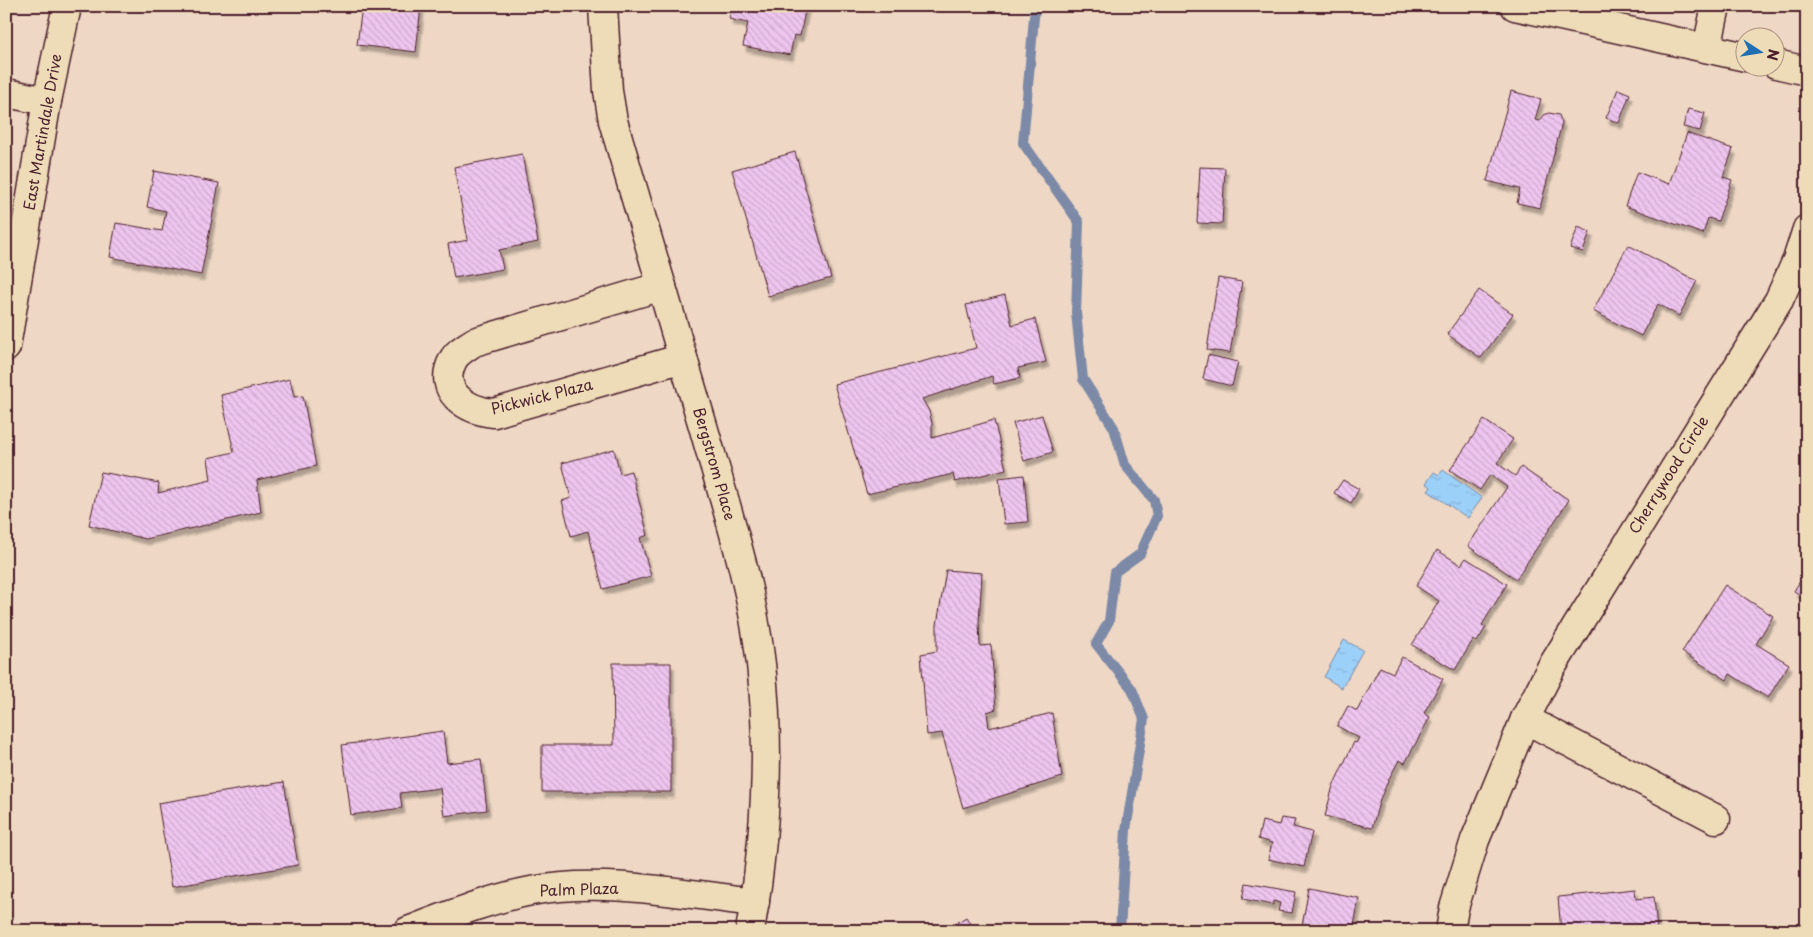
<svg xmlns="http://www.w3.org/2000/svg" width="1813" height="937" viewBox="0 0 1813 937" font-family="'Playpen Sans',sans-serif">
  <defs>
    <pattern id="water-ripples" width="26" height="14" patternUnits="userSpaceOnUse" patternTransform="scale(1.25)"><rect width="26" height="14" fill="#9bd0f9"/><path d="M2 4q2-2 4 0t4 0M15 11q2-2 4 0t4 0" fill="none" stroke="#87b2d6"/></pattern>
    <pattern id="building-back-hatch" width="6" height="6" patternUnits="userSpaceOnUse" patternTransform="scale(1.25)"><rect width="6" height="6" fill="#edc5ee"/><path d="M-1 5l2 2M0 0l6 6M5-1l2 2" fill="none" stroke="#cda9cc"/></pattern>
    <filter id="shadow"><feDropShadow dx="3" dy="5.5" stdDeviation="1" flood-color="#0004"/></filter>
  </defs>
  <rect width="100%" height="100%" fill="#eed7c4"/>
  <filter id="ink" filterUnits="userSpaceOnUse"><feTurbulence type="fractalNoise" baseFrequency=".02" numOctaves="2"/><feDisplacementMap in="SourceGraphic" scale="10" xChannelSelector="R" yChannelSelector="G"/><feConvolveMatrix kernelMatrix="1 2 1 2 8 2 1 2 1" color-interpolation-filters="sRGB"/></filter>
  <g filter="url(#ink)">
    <g fill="url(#water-ripples)" stroke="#7b89a7">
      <polygon points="1443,470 1482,498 1468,518 1428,491 1431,487 1426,483 1434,472 1439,475"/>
      <polygon points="1344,640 1363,650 1342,688 1324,677"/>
    </g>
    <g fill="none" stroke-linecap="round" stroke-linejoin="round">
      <polyline stroke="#7b89a7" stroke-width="10" points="1035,6 1023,143 1079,222 1076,313 1083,379 1114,428 1125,465 1154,500 1157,516 1140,554 1115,572 1109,621 1096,644 1132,689 1144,719 1126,830 1120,931"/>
    </g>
    <g fill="url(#building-back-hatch)" stroke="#4a1f2b" filter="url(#shadow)">
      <polygon points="362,6 421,6 416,52 357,45"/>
      <polygon points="732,6 806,6 800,36 794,35 790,55 743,46 748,23 729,19"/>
      <polygon points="1618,89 1630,94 1619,123 1606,118"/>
      <polygon points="1511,91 1541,99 1535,120 1540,121 1544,115 1549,113 1559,115 1562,123 1540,208 1517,203 1520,189 1487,181"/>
      <polygon points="1688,109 1705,113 1700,131 1683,127"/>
      <polygon points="1687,133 1733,149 1723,177 1732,180 1718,221 1708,218 1703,234 1625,206 1637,172 1669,184"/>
      <polygon points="795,152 831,278 768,296 732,170"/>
      <polygon points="522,154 538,242 499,250 503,269 454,278 448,244 468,240 454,167"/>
      <polygon points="1200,167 1225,168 1222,224 1197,223"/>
      <polygon points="154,171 219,183 201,275 110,257 116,223 162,231 166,211 147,207"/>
      <polygon points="1578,227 1590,232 1583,252 1570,248"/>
      <polygon points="1628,245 1697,281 1679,316 1658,304 1641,336 1593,311"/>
      <polygon points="1218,278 1242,282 1230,353 1207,350"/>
      <polygon points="1479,290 1513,314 1481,358 1447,334"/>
      <polygon points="1005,295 1012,325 1035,319 1046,362 1018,368 1020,378 994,384 992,376 922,399 929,411 932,423 932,438 994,420 1006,469 955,482 953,474 867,494 834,384 976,348 966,305"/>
      <polygon points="1208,355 1238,362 1232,386 1203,379"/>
      <polygon points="290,379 294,397 303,396 316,466 257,480 261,512 146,539 89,525 101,472 159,483 158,493 211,480 208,458 234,452 221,395"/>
      <polygon points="1042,415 1053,452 1024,461 1013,423"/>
      <polygon points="1484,420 1513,439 1497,463 1515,476 1521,467 1569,500 1516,579 1468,546 1507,487 1490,475 1480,490 1450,470"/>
      <polygon points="614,449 620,474 631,471 648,535 640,538 651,576 603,589 588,531 571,536 562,501 571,498 562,463"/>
      <polygon points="1024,475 1028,522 1004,524 999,478"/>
      <polygon points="1343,480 1359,489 1351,503 1334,493"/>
      <polygon points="1437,550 1461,565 1466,558 1507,584 1482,625 1486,627 1477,642 1473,640 1455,670 1412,645 1439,601 1416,586"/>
      <polygon points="946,570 982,573 979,622 980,646 991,645 996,709 987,712 989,728 1052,713 1062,777 963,808 942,733 927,735 921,654 937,651 937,625"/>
      <polygon points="1807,570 1807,599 1794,591"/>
      <polygon points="1725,585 1773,616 1756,644 1789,664 1768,698 1730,674 1727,680 1682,652"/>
      <polygon points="1402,657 1443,679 1424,713 1430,717 1405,763 1399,760 1390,777 1380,799 1372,828 1325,816 1333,786 1354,742 1356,743 1359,738 1337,726 1348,706 1357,711 1380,667 1393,673"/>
      <polygon points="613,663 671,663 671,792 542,792 542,745 614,745"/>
      <polygon points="443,731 447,763 481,759 487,810 444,816 440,788 400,793 402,808 351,815 342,745"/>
      <polygon points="284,782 298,865 172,887 158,803"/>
      <polygon points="1281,818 1295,820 1293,827 1312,832 1304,867 1268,859 1272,843 1258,839 1262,821 1279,825"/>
      <polygon points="1246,883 1296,892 1292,913 1278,911 1280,903 1273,901 1273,905 1243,899"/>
      <polygon points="1309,888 1359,898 1353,931 1301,931"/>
      <polygon points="1635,889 1636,899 1654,897 1657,931 1561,931 1558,897"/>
      <polygon points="966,917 975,931 944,931"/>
    </g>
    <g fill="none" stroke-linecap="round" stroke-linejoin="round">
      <defs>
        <g id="minor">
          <path d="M603 6 608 91 613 121C644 225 674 329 705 433 727 510 752 585 761 664 771 753 765 844 750 931"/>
          <polyline points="1515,6 1746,57"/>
          <polyline points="1707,48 1716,6"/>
          <polyline points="1776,64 1807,71"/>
          <polyline points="6,93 47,101"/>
          <path d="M662 286 474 342C467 347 457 352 453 360 436 391 467 411 494 413L683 358"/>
          <polyline points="6,347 47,101 67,6"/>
          <polyline points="1525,719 1716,819"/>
          <path d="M408 931C448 916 489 899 531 891 604 877 682 894 755 902"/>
          <polyline points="1450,931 1454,908 1475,840 1525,719 1551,668 1779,300 1797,260 1807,229"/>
        </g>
      </defs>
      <use href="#minor" stroke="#4a1f2b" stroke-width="31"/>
      <use href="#minor" stroke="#eedcb9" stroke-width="28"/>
    </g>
  </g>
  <g text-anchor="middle" stroke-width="4" stroke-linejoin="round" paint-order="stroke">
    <g font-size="15" fill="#4a1f2b" stroke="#eedcb9">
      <text transform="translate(43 132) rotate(-80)" y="5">East Martindale Drive</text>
      <text transform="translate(542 397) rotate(-14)" y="5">Pickwick Plaza</text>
      <text transform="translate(714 464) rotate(74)" y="5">Bergstrom Place</text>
      <text transform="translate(1669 475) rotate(-58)" y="5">Cherrywood Circle</text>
      <text transform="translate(579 890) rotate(-2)" y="5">Palm Plaza</text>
    </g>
  </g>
  <rect width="1813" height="937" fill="none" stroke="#eedcb9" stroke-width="25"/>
  <rect x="12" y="12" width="1788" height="912" fill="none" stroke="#4a1f2b" stroke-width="2" filter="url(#ink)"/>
  <g transform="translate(1760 52) rotate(102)"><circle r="24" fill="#eedcb9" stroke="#ac9080"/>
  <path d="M0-4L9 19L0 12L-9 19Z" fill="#1f6fb2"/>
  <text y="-8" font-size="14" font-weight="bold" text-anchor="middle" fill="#4a1f2b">N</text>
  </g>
</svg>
